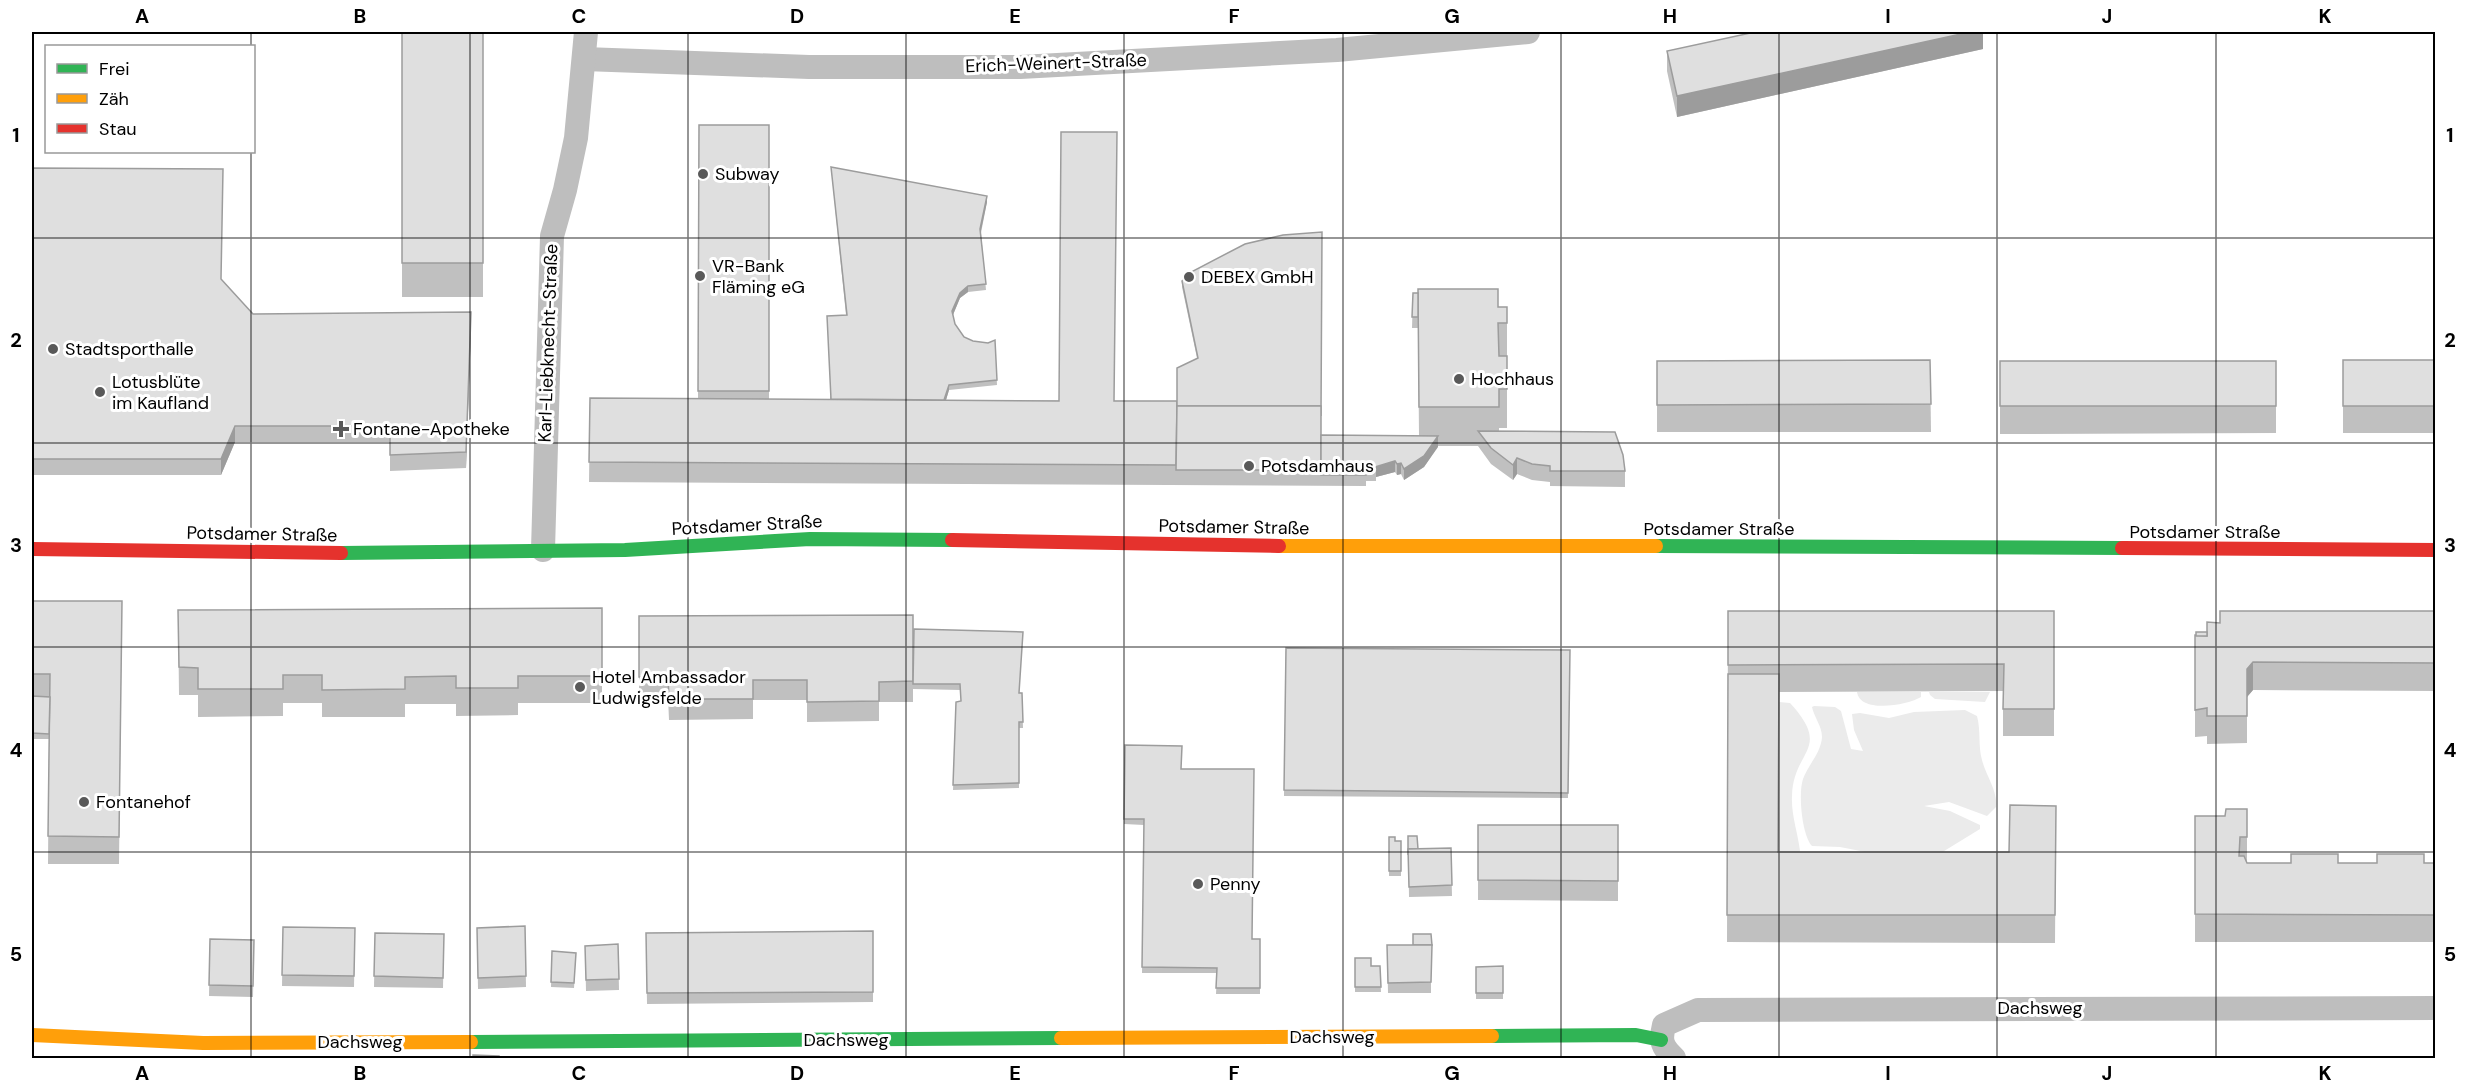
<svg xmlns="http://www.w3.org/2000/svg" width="2467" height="1090" viewBox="0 0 2467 1090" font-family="'DM Sans',sans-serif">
  <rect width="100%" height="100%" fill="#fff"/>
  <g fill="#ebebeb">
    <path d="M1857 692H1921V697C1908 705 1860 714 1857 692Z"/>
    <polygon points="1929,692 1990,692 1985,702 1935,699 1930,695"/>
    <path d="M1779 702 1790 703C1833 750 1793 749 1792 796 1791 815 1798 833 1800 851L1795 859 1778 867Z"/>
    <path d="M1814 706 1835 707 1841 711 1851 749 1863 751 1854 730 1852 714 1860 713 1889 718 1914 712 1965 710 1977 716C1981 731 1978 746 1982 760 1986 776 1998 791 1996 807L1987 816 1949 802 1924 806 1950 811 1980 825V829L1936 856 1876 854 1840 847 1812 846C1802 835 1798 794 1803 779 1808 765 1821 753 1822 737 1822 726 1814 717 1812 707Z"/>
  </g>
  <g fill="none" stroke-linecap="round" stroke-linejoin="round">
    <g stroke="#bebebe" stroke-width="24">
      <polyline points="584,59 809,67 1020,67 1337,50 1528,32"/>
      <polyline points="543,550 552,236 565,190 576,138 586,32"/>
      <path d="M1674 1058C1662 1047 1660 1041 1664 1025L1698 1010 2436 1008"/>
    </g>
    <g stroke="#30b455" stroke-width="14">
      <polyline points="1656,546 2122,548"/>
      <polyline points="341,553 625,550 810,539 952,540"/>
      <polyline points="1492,1036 1636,1035 1661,1040"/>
      <polyline points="471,1042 1061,1038"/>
    </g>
    <g stroke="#ff9f0a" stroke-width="14">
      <polyline points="1279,546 1656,546"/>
      <polyline points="32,1035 203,1043 471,1042"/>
      <polyline points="1061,1038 1492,1036"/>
    </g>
    <g stroke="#e5322d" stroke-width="14">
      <polyline points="952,540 1279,546"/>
      <polyline points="2122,548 2436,550"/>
      <polyline points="32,549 341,553"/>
    </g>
  </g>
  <g fill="#c0c0c0">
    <rect x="402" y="32" width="81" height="265"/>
    <polygon points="1983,32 1983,49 1677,117 1667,71 1667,51"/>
    <polygon points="699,125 769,125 769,399 830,399 846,315 831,167 987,202 981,233 986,290 968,292 960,298 953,315 955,324 964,337 973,341 988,343 995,340 997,385 949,390 946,400 1177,401 1197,358 1182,287 1182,281 1321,435 1419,436 1418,328 1412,328 1413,293 1498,307 1507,307 1507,428 1499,428 1499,431 1625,471 1625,487 1550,486 1550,482 1532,480 1517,474 1513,480 1491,464 1478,446 1438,446 1424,467 1404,480 1401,474 1397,475 1395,472 1376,477 1376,481 1366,481 1366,486 589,482 590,398 698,398"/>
    <polygon points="32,168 222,280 253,314 471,328 466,468 390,471 390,442 235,442 221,475 32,475"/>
    <polygon points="1930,360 1931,432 1657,432 1657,361"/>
    <rect x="2343" y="360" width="93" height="73"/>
    <polygon points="2000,361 2276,361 2276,433 2000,434"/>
    <polygon points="32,601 122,601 119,864 48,864 49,739 32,739"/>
    <polygon points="602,608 602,703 518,703 518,715 456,716 456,704 405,704 405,717 322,717 322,703 283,703 283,716 198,717 198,695 179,695 178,610"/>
    <polygon points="1728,611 2054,611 2054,736 2003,736 2003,691 1779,692 1778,852 2009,852 2056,806 2055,943 1727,942"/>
    <polygon points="2436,611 2436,691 2253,690 2247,697 2247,743 2207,744 2207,736 2195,737 2195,635 2207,632 2220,623"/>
    <polygon points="639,616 913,675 1022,693 1023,728 1019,728 1019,788 953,790 956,702 961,701 960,690 913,689 913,702 879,702 879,721 807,722 807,700 753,700 753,719 669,720 668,697 639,697"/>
    <polygon points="1286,648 1570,650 1568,798 1284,796"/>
    <polygon points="1125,745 1181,769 1252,939 1260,939 1260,994 1216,994 1217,973 1142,973 1144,825 1124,824"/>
    <polygon points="2247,809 2247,863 2436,863 2436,942 2195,942 2195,816 2225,816"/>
    <polygon points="1478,825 1618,825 1618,901 1478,900"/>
    <polygon points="1408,836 1418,849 1451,848 1452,896 1409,897"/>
    <polygon points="1389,837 1395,841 1401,841 1401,876 1389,876"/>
    <polygon points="525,926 526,987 478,989 477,928"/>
    <polygon points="283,927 355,928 354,987 282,986"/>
    <polygon points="873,931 873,1002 647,1004 646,933"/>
    <polygon points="375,933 444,934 443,988 374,987"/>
    <polygon points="1431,934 1431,993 1388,993 1387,945 1413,945"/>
    <polygon points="210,939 254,940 253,997 209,996"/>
    <polygon points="618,944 619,990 586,991 585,946"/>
    <polygon points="552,951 576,953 574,988 551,987"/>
    <polygon points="1355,958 1371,966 1380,966 1381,992 1355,992"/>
    <polygon points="1503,966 1503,999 1476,999 1476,967"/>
  </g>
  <g fill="#9c9c9c">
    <polygon points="1970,32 1983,32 1983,49 1677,117 1677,96"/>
    <polygon points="987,196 987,202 980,235 980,229"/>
    <polygon points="968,286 968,292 960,298 952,317 952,311 960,293"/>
    <polygon points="471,312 471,328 466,468 466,452"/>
    <polygon points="949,385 949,390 940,420 940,415"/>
    <polygon points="235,426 235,442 221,475 221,459"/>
    <polygon points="1438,436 1438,447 1424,467 1404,480 1404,469"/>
    <polygon points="1517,458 1517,474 1513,480 1513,465"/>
    <polygon points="1395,461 1395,472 1376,477 1376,470 1375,467"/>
    <polygon points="1401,463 1401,474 1397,475 1397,464"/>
    <polygon points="2253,662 2253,690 2247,697 2247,669"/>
  </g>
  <g fill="#dfdfdf" stroke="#9c9c9c" stroke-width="1.5">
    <rect x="402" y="32" width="81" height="231"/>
    <polygon points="1755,32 1970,32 1677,96 1667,51"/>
    <polygon points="699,125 769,125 769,391 698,391"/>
    <polygon points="1061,132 1117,132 1114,401 1177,401 1176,465 589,462 590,398 1059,401"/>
    <polygon points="831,167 987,196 980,229 986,284 968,286 960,293 952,311 955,324 964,337 973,341 988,343 995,340 997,380 949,385 944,400 831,399 827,316 847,315"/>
    <polygon points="32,168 223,169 221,279 253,314 471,312 466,452 390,455 390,426 235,426 221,459 32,459"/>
    <polygon points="1322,232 1321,416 1321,406 1177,406 1177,368 1198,358 1182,281 1193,271 1245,244 1283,235"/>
    <polygon points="1418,289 1498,289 1498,307 1507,307 1507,323 1498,323 1499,356 1507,356 1507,389 1499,389 1499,407 1419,407"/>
    <polygon points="1413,293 1418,293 1418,317 1412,317"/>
    <polygon points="1930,360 1931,404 1657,405 1657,361"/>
    <rect x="2343" y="360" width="93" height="46"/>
    <rect x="2000" y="361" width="276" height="45"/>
    <polygon points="1177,406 1321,406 1321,470 1176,470"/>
    <polygon points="1478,431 1615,432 1623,455 1625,471 1550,471 1550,466 1532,464 1517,458 1513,465 1491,448"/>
    <polygon points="1321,435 1438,436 1424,456 1404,469 1401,463 1397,464 1395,461 1375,467 1376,470 1366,470 1366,475 1321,475"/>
    <polygon points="32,601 122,601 119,837 48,836 50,674 32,674"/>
    <polygon points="602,608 602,676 518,676 518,688 456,688 456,676 405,677 405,689 322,690 322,675 283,675 283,689 198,689 198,668 179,667 178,610"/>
    <polygon points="1728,611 2054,611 2054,709 2003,709 2004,664 1728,665"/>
    <polygon points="2220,611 2436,611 2436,663 2253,662 2247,669 2247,716 2207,716 2207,708 2195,710 2195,635 2207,636 2207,622 2220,623"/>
    <polygon points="913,615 913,681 879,682 879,701 807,702 807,680 753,680 753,699 669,699 668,677 639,677 639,616"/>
    <polygon points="914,629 1023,632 1019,693 1022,693 1023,722 1019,722 1019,783 953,785 956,702 961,701 960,684 913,684"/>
    <rect x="2196" y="632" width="11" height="4"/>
    <polygon points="1286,648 1570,650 1568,793 1284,790"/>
    <polygon points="1728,674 1779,674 1778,852 2009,852 2010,805 2056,806 2055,915 1727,915"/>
    <polygon points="32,696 50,697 49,734 32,733"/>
    <polygon points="1125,745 1182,746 1181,769 1254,769 1252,939 1260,939 1260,988 1216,988 1217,968 1142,967 1144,819 1124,819"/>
    <polygon points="2226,809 2247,809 2247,837 2240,837 2239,856 2244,856 2247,863 2291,863 2291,854 2338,854 2338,863 2377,863 2377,854 2424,854 2424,863 2436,863 2436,915 2195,914 2195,816 2225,816"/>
    <polygon points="1478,825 1618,825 1618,881 1478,880"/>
    <polygon points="1408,836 1417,836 1418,849 1408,849 1408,855"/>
    <polygon points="1389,837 1395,837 1395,841 1401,841 1401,871 1389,871"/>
    <polygon points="1451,848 1452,885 1409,887 1408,849"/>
    <polygon points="525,926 526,976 478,978 477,928"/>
    <polygon points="283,927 355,928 354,976 282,975"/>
    <polygon points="873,931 873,992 647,993 646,933"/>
    <polygon points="375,933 444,934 443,978 374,976"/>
    <polygon points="1413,934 1431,934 1432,945 1413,945"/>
    <polygon points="210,939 254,940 253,986 209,985"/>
    <polygon points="618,944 619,979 586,980 585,946"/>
    <polygon points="1387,945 1432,945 1431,982 1388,983"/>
    <polygon points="552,951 576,953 574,983 551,982"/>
    <polygon points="1355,958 1371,958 1371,966 1380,966 1381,987 1355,987"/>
    <polygon points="1503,966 1503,993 1476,993 1476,967"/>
    <polygon points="473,1055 499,1056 499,1059 473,1059"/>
  </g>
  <path fill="none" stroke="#000" stroke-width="1.5" stroke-opacity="0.55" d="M251 32V46M470 32V1058M688 32V1058M906 32V1058M1124 32V1058M1343 32V1058M1561 32V1058M1779 32V1058M1997 32V1058M2216 32V1058M251 152V1058M32 238H2436M32 443H2436M32 647H2436M32 852H2436"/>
  <g fill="#595959" stroke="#fff" stroke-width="2">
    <circle cx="703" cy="174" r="6"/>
    <circle cx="700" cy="276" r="6"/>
    <circle cx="1189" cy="277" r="6"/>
    <circle cx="53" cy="349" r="6"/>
    <circle cx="1459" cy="379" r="6"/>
    <circle cx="100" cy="392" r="6"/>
    <path d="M338 420h6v6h6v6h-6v6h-6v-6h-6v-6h6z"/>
    <circle cx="1249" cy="466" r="6"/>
    <circle cx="580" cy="687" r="6"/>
    <circle cx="84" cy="802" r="6"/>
    <circle cx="1198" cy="884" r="6"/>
  </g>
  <g text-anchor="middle" stroke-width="6" stroke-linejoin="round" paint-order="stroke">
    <g font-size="18" fill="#000" stroke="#fff">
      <text transform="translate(1056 63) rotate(-2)" y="6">Erich-Weinert-Straße</text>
      <text transform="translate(548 343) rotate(-88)" y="6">Karl-Liebknecht-Straße</text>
      <text transform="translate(747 525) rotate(-3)" y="6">Potsdamer Straße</text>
      <text transform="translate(1234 527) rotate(1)" y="6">Potsdamer Straße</text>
      <text x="1719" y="535">Potsdamer Straße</text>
      <text x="2205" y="538">Potsdamer Straße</text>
      <text transform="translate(262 534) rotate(1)" y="6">Potsdamer Straße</text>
      <text x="2040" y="1014">Dachsweg</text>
      <text x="1332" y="1043">Dachsweg</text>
      <text x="846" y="1046">Dachsweg</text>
      <text x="360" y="1048">Dachsweg</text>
    </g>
    <g font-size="18" fill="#000" stroke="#fff" text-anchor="start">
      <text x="715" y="180">Subway</text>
      <text x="712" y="272">VR-Bank<tspan x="712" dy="21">Fläming eG</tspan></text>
      <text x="1201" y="283">DEBEX GmbH</text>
      <text x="65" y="355">Stadtsporthalle</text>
      <text x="1471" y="385">Hochhaus</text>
      <text x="112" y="388">Lotusblüte<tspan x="112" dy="21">im Kaufland</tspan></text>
      <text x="353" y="435">Fontane-Apotheke</text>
      <text x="1261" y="472">Potsdamhaus</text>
      <text x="592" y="683">Hotel Ambassador<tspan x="592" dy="21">Ludwigsfelde</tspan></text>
      <text x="96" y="808">Fontanehof</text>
      <text x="1210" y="890">Penny</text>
    </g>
  </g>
  <rect width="2467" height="1090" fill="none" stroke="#ffffff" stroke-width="66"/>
  <rect x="45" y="45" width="210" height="108" fill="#ffffff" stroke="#999999" stroke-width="1.5"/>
  <rect x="57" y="64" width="30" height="9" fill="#30b455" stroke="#999999" stroke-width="1.5"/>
  <text x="99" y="75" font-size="18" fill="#000000">Frei</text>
  <rect x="57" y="94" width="30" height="9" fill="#ff9f0a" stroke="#999999" stroke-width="1.5"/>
  <text x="99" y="105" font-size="18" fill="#000000">Zäh</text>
  <rect x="57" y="124" width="30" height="9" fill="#e5322d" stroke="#999999" stroke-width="1.5"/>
  <text x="99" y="135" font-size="18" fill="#000000">Stau</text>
  <rect x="33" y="33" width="2401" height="1024" fill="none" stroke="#000" stroke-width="2"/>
  <g font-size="20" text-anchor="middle" font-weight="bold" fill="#000">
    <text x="142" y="23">A</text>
    <text x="360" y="23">B</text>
    <text x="579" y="23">C</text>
    <text x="797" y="23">D</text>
    <text x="1015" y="23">E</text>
    <text x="1234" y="23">F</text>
    <text x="1452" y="23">G</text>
    <text x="1670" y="23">H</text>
    <text x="1888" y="23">I</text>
    <text x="2107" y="23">J</text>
    <text x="2325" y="23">K</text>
    <text x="16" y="142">1</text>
    <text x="2450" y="142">1</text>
    <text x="16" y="347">2</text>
    <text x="2450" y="347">2</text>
    <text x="16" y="552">3</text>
    <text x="2450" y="552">3</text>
    <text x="16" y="757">4</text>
    <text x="2450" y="757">4</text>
    <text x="16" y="961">5</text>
    <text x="2450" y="961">5</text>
    <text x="142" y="1080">A</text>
    <text x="360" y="1080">B</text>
    <text x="579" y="1080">C</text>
    <text x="797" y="1080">D</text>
    <text x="1015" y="1080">E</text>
    <text x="1234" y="1080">F</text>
    <text x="1452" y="1080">G</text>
    <text x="1670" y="1080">H</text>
    <text x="1888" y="1080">I</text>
    <text x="2107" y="1080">J</text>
    <text x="2325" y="1080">K</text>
  </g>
</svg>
